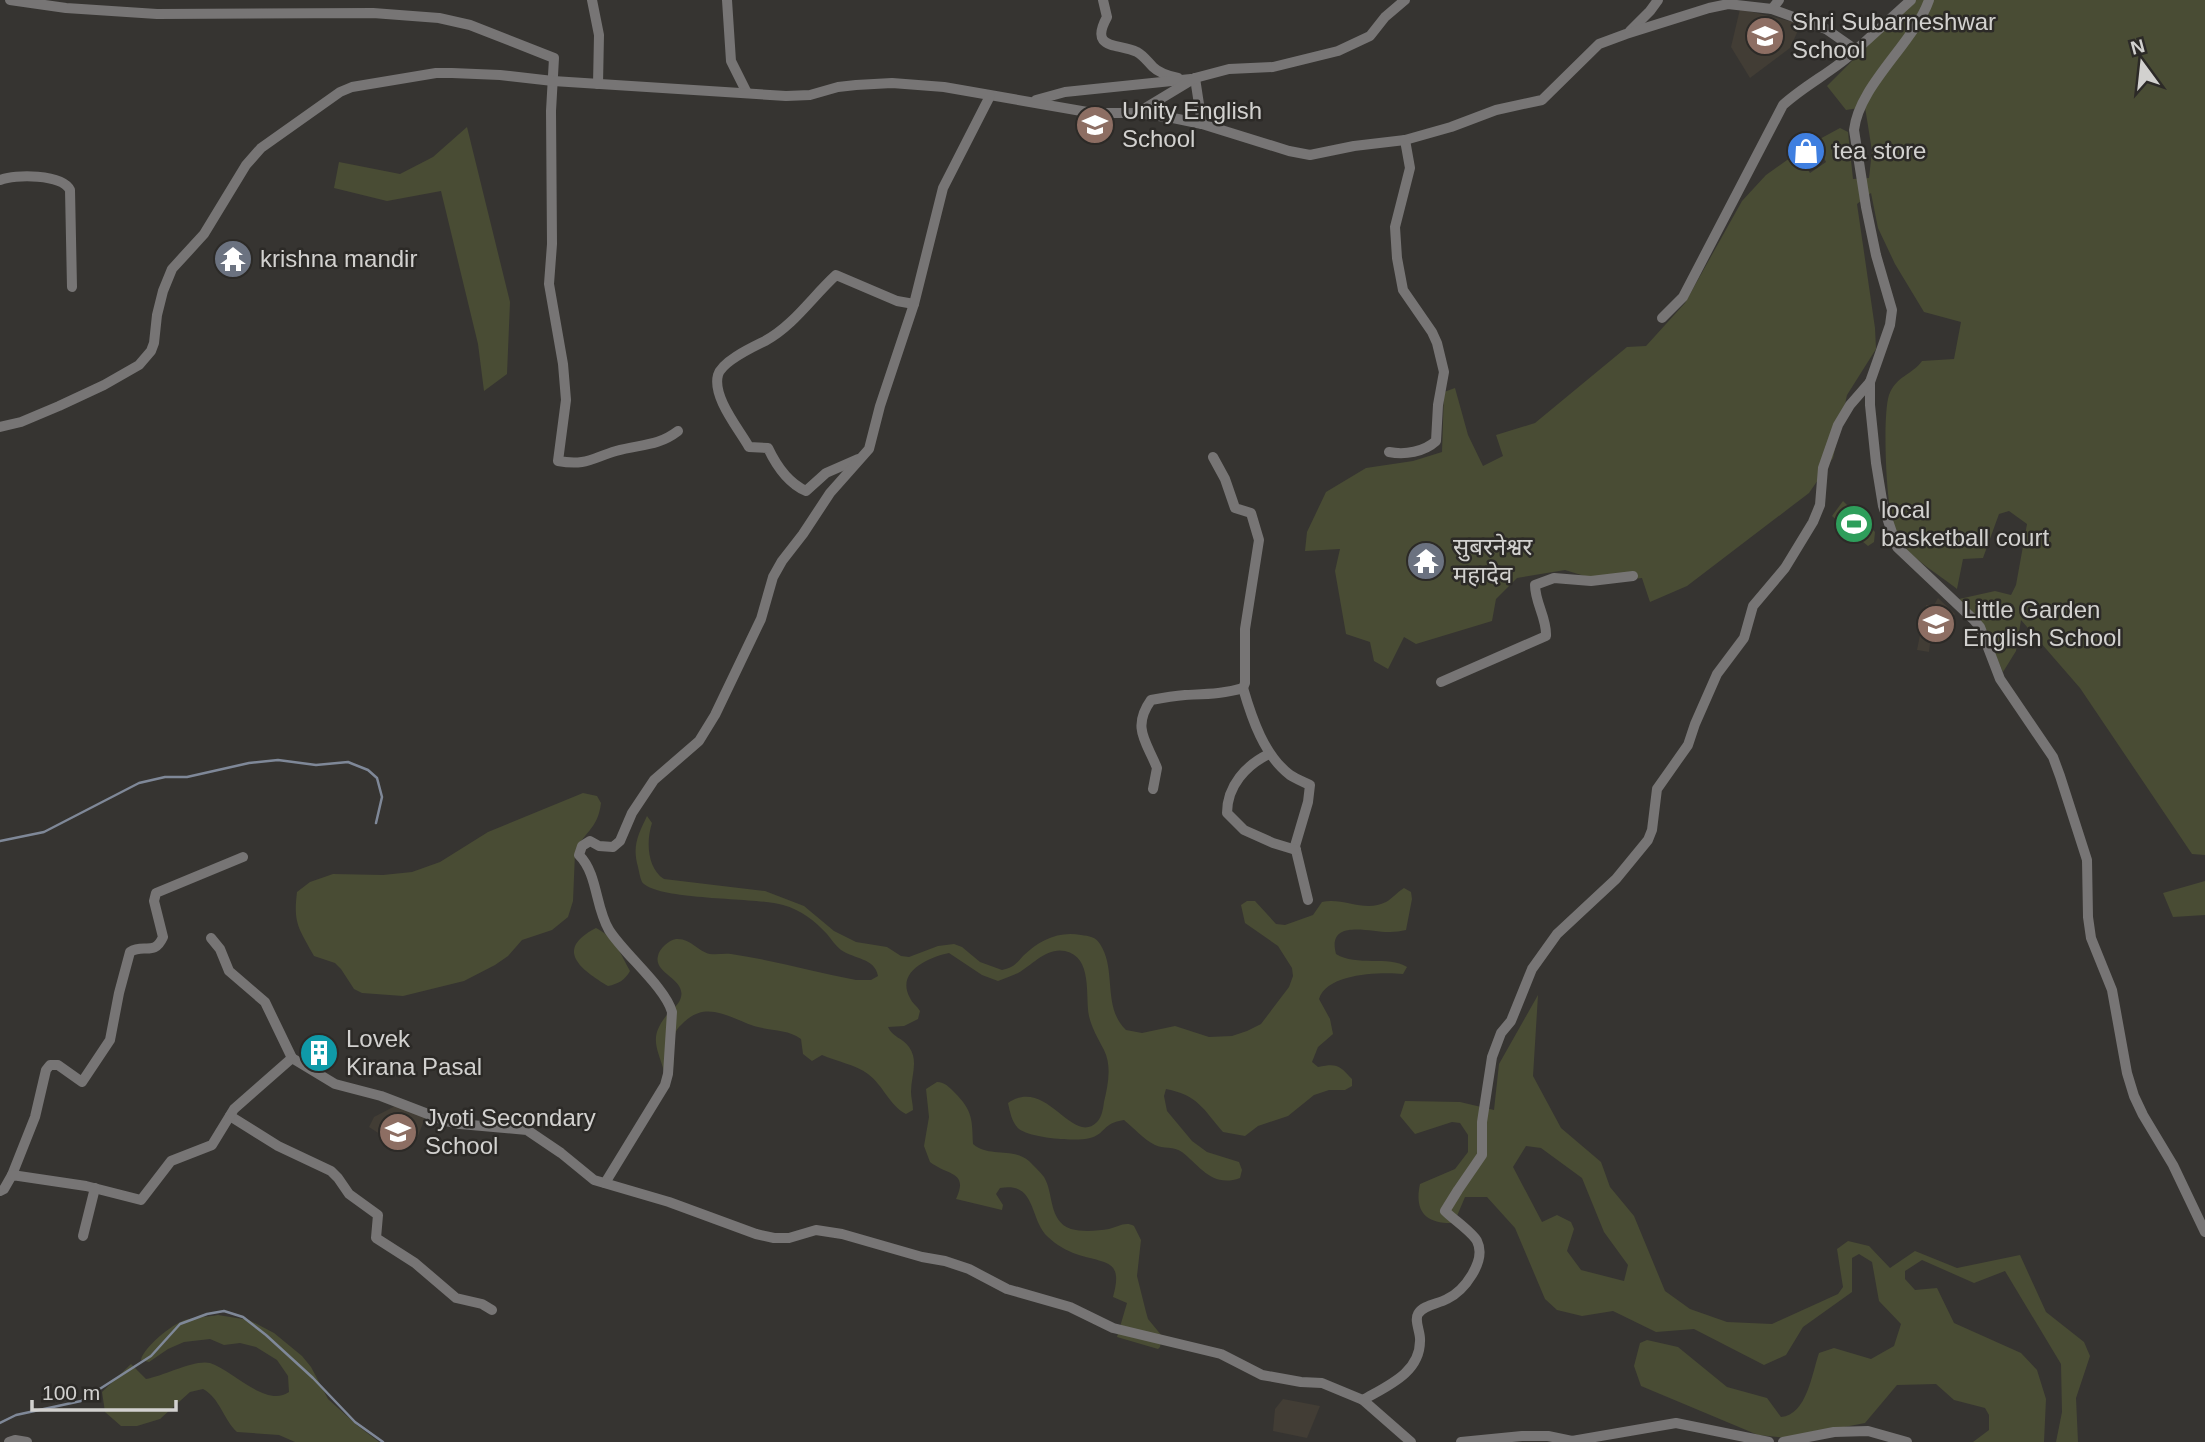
<svg xmlns="http://www.w3.org/2000/svg" width="2205" height="1442" viewBox="0 0 2205 1442" font-family="Helvetica,'Noto Sans Devanagari',sans-serif">
  <rect width="100%" height="100%" fill="#363431"/>
  <g fill="#423d35">
    <polygon points="1740,9 1801,24 1790,48 1750,78 1731,47"/>
    <polygon points="1084,113 1113,114 1101,143 1078,136"/>
    <polygon points="1938,598 1955,614 1948,621 1951,628 1931,636 1929,652 1917,650 1926,605 1934,605"/>
    <polygon points="397,1105 426,1115 418,1136 406,1151 369,1127 374,1117"/>
    <polygon points="1283,1399 1320,1406 1307,1438 1273,1431 1275,1409"/>
  </g>
  <g fill="#494c34" fill-rule="evenodd">
    <path d="M1913 0H2205V855L2192 854 2080 688 2021 620 2016 651 2003 672 1982 625 1959 599 1995 591 2011 595 2016 585 2027 524 2009 511 1999 514 1983 558 1963 559 1957 589C1940 575 1905 555 1896 535 1886 515 1882 416 1889 395 1896 376 1912 375 1922 361L1954 359 1961 322 1924 312 1895 264 1878 228 1871 193 1857 204 1875 328 1876 349 1847 395 1833 458 1809 493 1687 586 1650 602 1642 578 1604 582 1565 570 1517 578 1496 599 1492 621 1416 644 1404 637 1388 669 1374 661 1370 642 1346 634 1335 571 1340 549 1305 551 1307 532 1326 492 1366 468 1413 461 1442 452 1444 392 1455 388 1468 435 1483 466 1503 456 1496 435 1535 423 1627 347 1646 346 1685 303 1742 201 1766 175 1797 153 1810 173 1826 162 1816 141 1840 128 1848 132 1853 179 1869 178 1872 151 1865 107 1846 110 1827 86Z"/>
    <polygon points="467,127 510,302 507,374 484,391 478,344 441,191 387,201 334,188 339,162 400,174 433,157"/>
    <polygon points="1843,501 1875,532 1874,542 1868,546 1832,516"/>
    <path d="M583 793 597 796 601 803C598 830 582 833 575 853L573 901 568 917 552 930 522 940 508 956 495 965 464 981 403 996 362 993 354 989 341 969 335 963 314 956C299 928 293 924 297 892L310 882 333 874 383 875 412 872 440 862 488 832Z"/>
    <path d="M647 816 652 823C646 841 647 868 664 879L765 891 804 906 834 931 856 942 887 947 901 956 909 957 938 946 954 944 962 947 980 962 1002 970C1013 968 1016 964 1023 956 1040 940 1058 931 1081 935 1089 936 1096 937 1100 944 1117 970 1102 1007 1126 1030L1142 1033 1175 1026 1209 1037 1232 1036 1247 1031 1261 1024 1289 987 1293 976 1292 968 1278 946 1245 923 1241 905 1247 901H1255L1276 924 1285 925 1313 915 1322 902C1343 897 1365 913 1386 902 1392 899 1397 892 1404 888L1411 892 1412 899 1406 930C1401 931 1395 932 1390 932 1373 933 1326 917 1336 954 1357 967 1388 955 1407 967L1403 974C1381 972 1327 973 1319 999L1330 1019 1333 1034 1318 1047 1312 1062 1318 1067C1337 1063 1339 1065 1352 1079V1086L1345 1090H1329L1314 1095 1288 1116 1258 1126 1245 1136 1223 1132C1203 1109 1198 1095 1166 1089L1164 1096 1167 1111 1192 1141 1207 1152 1239 1162 1242 1170 1240 1178C1212 1188 1200 1166 1182 1152 1174 1146 1163 1149 1155 1145 1143 1139 1134 1128 1124 1120 1102 1123 1106 1134 1090 1138 1076 1142 1031 1138 1019 1129 1012 1123 1010 1112 1008 1103 1047 1076 1072 1147 1097 1122 1102 1117 1103 1109 1104 1102 1108 1085 1112 1066 1104 1050 1098 1038 1092 1029 1089 1016 1085 995 1093 957 1065 951 1047 947 1032 965 1018 973 1012 976 1005 978 998 981L982 975 949 953C930 957 895 971 910 998 912 1003 917 1006 920 1011L918 1019 904 1026 888 1027C892 1037 903 1038 909 1047 919 1061 911 1076 911 1092 911 1098 913 1104 913 1110L906 1114C889 1105 883 1085 868 1074 856 1065 836 1061 822 1055L812 1061 803 1054 801 1039C788 1029 770 1031 754 1026 730 1018 707 1000 684 1022 680 1026 676 1029 675 1035 671 1046 675 1057 673 1068L664 1071C657 1047 649 1038 666 1016 670 1012 678 1005 680 1000 689 979 653 974 658 956 659 949 669 940 676 939 691 938 697 951 710 954 717 955 724 953 731 954 772 960 815 972 856 980H871L878 976C875 958 854 959 841 950 836 946 831 939 827 934 814 920 801 910 783 905 757 897 657 901 642 882 640 878 639 871 638 867 632 846 638 835 647 816Z"/>
    <polygon points="2205,881 2205,915 2173,917 2163,893"/>
    <path d="M596 928C614 937 621 954 630 971 625 980 618 984 608 986 582 970 553 950 596 928Z"/>
    <path d="M1538 995 1533 1076 1561 1128 1601 1162 1610 1187 1634 1216 1665 1291 1690 1309 1727 1322 1772 1324 1838 1294 1843 1287 1837 1249 1848 1241 1869 1246 1890 1268 1915 1251 1957 1268 2020 1255 2046 1312 2084 1342 2090 1356 2076 1398 2078 1442H2056L2062 1412 2061 1364 2005 1271 1974 1283 1922 1260 1905 1271V1279L1915 1290 1937 1288 1954 1323 2021 1353 2037 1370 2046 1399 2044 1442H1973L1989 1430V1415L1985 1408 1954 1400 1936 1384 1897 1385 1865 1423 1788 1438 1758 1435 1641 1386 1634 1366 1640 1343 1647 1340 1678 1347 1727 1387 1767 1398 1781 1417C1807 1415 1812 1373 1819 1353L1834 1348 1871 1359 1894 1346 1901 1324 1879 1301 1872 1262 1859 1254 1852 1258V1292L1803 1327 1786 1355 1764 1365 1694 1329 1656 1332 1613 1311 1582 1316 1557 1310 1545 1299 1515 1228 1487 1197H1465L1454 1223C1426 1224 1414 1212 1420 1184L1455 1169 1468 1152V1135L1460 1123 1452 1122 1415 1134 1400 1116 1405 1101 1460 1102 1494 1110 1499 1064ZM1526 1146 1541 1148 1582 1178 1604 1232 1628 1265 1624 1281 1581 1270 1567 1251 1574 1229 1571 1222 1557 1215 1542 1222 1513 1167Z"/>
    <path d="M937 1082C945 1082 949 1087 955 1093 973 1111 972 1120 973 1144 989 1158 1013 1147 1029 1161 1034 1166 1040 1172 1044 1177 1054 1193 1048 1221 1071 1229 1081 1232 1098 1231 1109 1229 1118 1227 1125 1221 1134 1226L1141 1240 1137 1276 1146 1312 1148 1319 1162 1336 1160 1347 1158 1349 1117 1337 1127 1303 1113 1297C1124 1258 1105 1264 1076 1254 1067 1251 1055 1244 1048 1237 1029 1220 1037 1181 1000 1188L996 1194 1003 1205 1002 1210 956 1199C969 1171 948 1176 930 1162L924 1146 929 1117 926 1089Z"/>
    <path d="M218 1315 249 1320 274 1333 302 1356 311 1367 328 1399 358 1426 379 1442H295L279 1435 237 1432C223 1419 220 1398 203 1389L190 1392 160 1419 137 1426H121L105 1412 102 1392 131 1364 146 1379C163 1376 195 1359 210 1363 232 1370 266 1408 289 1392L288 1376 277 1360 256 1347 240 1343 224 1345 210 1339 184 1342 168 1349 149 1362 141 1360C143 1348 172 1324 185 1320 195 1317 207 1317 218 1315Z"/>
  </g>
  <g fill="none" stroke-linecap="round" stroke-linejoin="round">
    <g stroke="#7f8898" stroke-width="2.5">
      <polyline points="0,841 44,832 139,783 165,777 187,777 249,763 278,760 316,765 348,762 368,770 377,778 382,797 376,823"/>
      <polyline points="0,1423 16,1415 81,1401 151,1356 180,1324 207,1314 224,1311 243,1317 266,1335 313,1378 355,1422 383,1442"/>
    </g>
    <g stroke="#777575" stroke-width="10">
      <path d="M10 0 66 8 157 14 373 13 439 18 470 25 554 58 551 111 552 244 549 284 563 364 566 400 558 461C586 466 592 458 616 451 640 444 657 447 678 431"/>
      <polyline points="592,0 599,35 598,84"/>
      <polyline points="727,0 731,61 747,93"/>
      <path d="M1103 0 1107 17C1089 50 1117 43 1137 52 1143 55 1148 62 1153 67 1159 73 1169 76 1178 78"/>
      <path d="M1929 0C1914 43 1859 85 1854 130L1866 207 1876 255 1892 310 1890 325 1870 382V405L1876 463 1883 506 1897 547 1973 619 1980 627 2000 679 2053 757 2060 776 2087 860 2088 917 2091 938 2112 990 2127 1073 2134 1096 2143 1115 2173 1165 2205 1232"/>
      <polyline points="1772,9 1779,0"/>
      <polyline points="1630,31 1650,11 1658,0"/>
      <polyline points="1195,78 1202,124"/>
      <polyline points="1036,100 1065,92 1191,79"/>
      <polyline points="1137,113 1195,78 1229,69 1273,67 1338,51 1370,36 1385,17 1405,0"/>
      <path d="M0 180C15 174 62 174 70 190L72 287"/>
      <path d="M1662 318 1683 297 1783 105C1806 84 1834 71 1856 50"/>
      <polyline points="0,427 21,422 59,406 104,385 139,365 151,351 154,343 157,315 163,291 172,269 204,234 246,165 261,148 340,92 352,87 436,73 452,73 500,75 553,81 786,96 810,95 838,87 856,85 892,83 944,87 1093,113 1137,113 1173,118 1202,124 1289,151 1310,155 1354,146 1405,140 1451,127 1496,110 1542,100 1599,44 1626,34 1709,8 1728,4 1772,9 1826,29 1856,50 1911,0"/>
      <path d="M1389 452C1405 455 1424 452 1436 441L1438 405 1444 372 1437 343 1432 332 1403 290 1397 258 1395 227 1410 168 1405 140"/>
      <path d="M858 459 826 473 806 491C788 483 776 465 768 448L749 447C739 429 712 397 718 375 722 361 753 347 765 341 794 325 812 297 836 275L897 301 914 304"/>
      <path d="M1441 682 1546 636C1547 618 1535 603 1535 585L1554 578 1591 581 1633 576"/>
      <path d="M1243 688C1252 719 1264 755 1290 775 1296 779 1304 782 1310 785L1308 802 1295 846 1308 900"/>
      <path d="M1269 754C1246 765 1227 786 1227 813L1244 830 1273 843 1296 850"/>
      <path d="M1153 789 1157 768C1147 742 1131 728 1151 700 1162 698 1174 696 1185 695 1205 694 1224 694 1243 688L1245 683V629L1259 540 1251 513 1235 508 1225 479 1213 457"/>
      <polyline points="211,938 220,949 229,971 265,1002 292,1058"/>
      <polyline points="230,1116 278,1146 331,1171 338,1178 349,1194 378,1215 376,1238 415,1263 456,1298 482,1304 492,1310"/>
      <path d="M12 1175 35 1117 46 1070 50 1065H58L82 1082 110 1040 119 993 130 952C144 943 154 957 163 937L154 901 156 893 243 857"/>
      <path d="M605 1183 665 1085 668 1074 672 1012C665 987 624 954 609 930 595 907 598 874 579 855L582 846 590 841 599 846 613 847 620 841 632 813 654 780 699 741 715 715 761 619 773 577 782 561 803 534 830 493 869 449 880 406 914 304 943 188 990 96"/>
      <polyline points="0,1191 4,1189 12,1175 86,1186 141,1200 171,1161 212,1145 234,1109 292,1058 335,1084 381,1096 446,1121 460,1124 527,1130 561,1153 594,1180 669,1202 756,1234 774,1238 789,1238 816,1230 842,1234 922,1257 945,1261 969,1269 1007,1289 1070,1307 1113,1328 1221,1354 1262,1375 1301,1382 1322,1383 1363,1400 1411,1442"/>
      <polyline points="83,1236 95,1188"/>
      <path d="M1363 1400C1387 1386 1420 1373 1420 1341 1421 1333 1414 1321 1418 1314 1423 1305 1438 1304 1447 1299 1464 1291 1487 1261 1477 1241 1472 1232 1454 1220 1445 1211L1458 1190 1482 1155V1122L1492 1057 1501 1033 1511 1021 1532 969 1557 934 1616 879 1648 840 1652 830 1657 789 1688 745 1695 724 1717 674 1744 638 1753 606 1785 568 1813 522 1820 505 1823 468 1838 425 1850 405 1870 382"/>
      <polyline points="9,1442 15,1440 27,1442"/>
      <polyline points="1461,1442 1522,1436 1548,1436 1572,1441 1676,1423 1769,1442"/>
      <polyline points="1783,1442 1834,1432 1868,1431 1907,1442"/>
    </g>
  </g>
  <defs>
    <symbol id="school-disc" viewBox="-11 -11 22 22"><circle r="9.5" fill="#8d6e63" stroke="#2c2a27"/><path d="M0-5L7-2L0 1L-7-2ZM-4 1L0 2.5L4 1V4Q0 6-4 4Z" fill="#fff"/></symbol>
    <symbol id="shop-disc" viewBox="-11 -11 22 22"><circle r="9.5" fill="#3f7fe0" stroke="#2c2a27"/><path d="M-5-2.5h2.3a2.7 3.5 0 0 1 5.4 0H5L5.5 6h-11ZM-1.5-2.5h3a1.5 2.3 0 0 0-3 0Z" fill="#fff"/></symbol>
    <symbol id="temple-disc" viewBox="-11 -11 22 22"><circle r="9.5" fill="#6b7280" stroke="#2c2a27"/><path d="M0-6L5-2H3V0L6.5 2.5H4V6H1.5V3h-3V6H-4V2.5H-6.5L-3 0V-2H-5Z" fill="#fff"/></symbol>
    <symbol id="stadium-disc" viewBox="-11 -11 22 22"><circle r="9.5" fill="#2e9e5b" stroke="#2c2a27"/><path d="M0-5a6.5 5 0 1 0 0 10a6.5 5 0 1 0 0-10ZM-3.5-1.8h7v3.6h-7Z" fill="#fff"/></symbol>
    <symbol id="building-disc" viewBox="-11 -11 22 22"><circle r="9.5" fill="#0f9aa8" stroke="#2c2a27"/><path d="M-4-6H4V6H1V3H-1V6H-4ZM-2.5-4.3h1.7v1.8h-1.7ZM.8-4.3h1.7v1.8H.8ZM-2.5-1h1.7V.8h-1.7ZM.8-1h1.7V.8H.8Z" fill="#fff"/></symbol>
  </defs>
  <g fill-rule="evenodd">
    <use href="#school-disc" x="1743" y="14" width="44" height="44"/>
    <use href="#school-disc" x="1073" y="103" width="44" height="44"/>
    <use href="#shop-disc" x="1784" y="129" width="44" height="44"/>
    <use href="#temple-disc" x="211" y="237" width="44" height="44"/>
    <use href="#stadium-disc" x="1832" y="502" width="44" height="44"/>
    <use href="#temple-disc" x="1404" y="539" width="44" height="44"/>
    <use href="#school-disc" x="1914" y="602" width="44" height="44"/>
    <use href="#building-disc" x="297" y="1031" width="44" height="44"/>
    <use href="#school-disc" x="376" y="1110" width="44" height="44"/>
  </g>
  <g text-anchor="middle" stroke-width="5" stroke-linejoin="round" paint-order="stroke">
    <g font-size="24" fill="#d2d1cf" stroke="#2c2a27" text-anchor="start">
      <text x="1792" y="30">Shri Subarneshwar<tspan x="1792" dy="28">School</tspan></text>
      <text x="1122" y="119">Unity English<tspan x="1122" dy="28">School</tspan></text>
      <text x="1833" y="159">tea store</text>
      <text x="260" y="267">krishna mandir</text>
      <text x="1881" y="518">local<tspan x="1881" dy="28">basketball court</tspan></text>
      <text x="1453" y="555">सुबरनेश्वर<tspan x="1453" dy="28">महादेव</tspan></text>
      <text x="1963" y="618">Little Garden<tspan x="1963" dy="28">English School</tspan></text>
      <text x="346" y="1047">Lovek<tspan x="346" dy="28">Kirana Pasal</tspan></text>
      <text x="425" y="1126">Jyoti Secondary<tspan x="425" dy="28">School</tspan></text>
    </g>
  </g>
  <g transform="translate(2142 63) rotate(345)" stroke="#2c2a27" stroke-width="5" paint-order="stroke">
  <path d="M0-5L12 26L0 18L-12 26Z" fill="#d2d1cf"/>
  <text y="-10" font-size="19" font-weight="bold" text-anchor="middle" fill="#d2d1cf">N</text>
  </g>
  <path d="M32 1400v10h144v-10" fill="none" stroke="#d2d1cf" stroke-width="3.5"/>
  <text x="42" y="1400" font-size="21" fill="#d2d1cf" stroke="#2c2a27" stroke-width="5" paint-order="stroke">100 m</text>
</svg>
